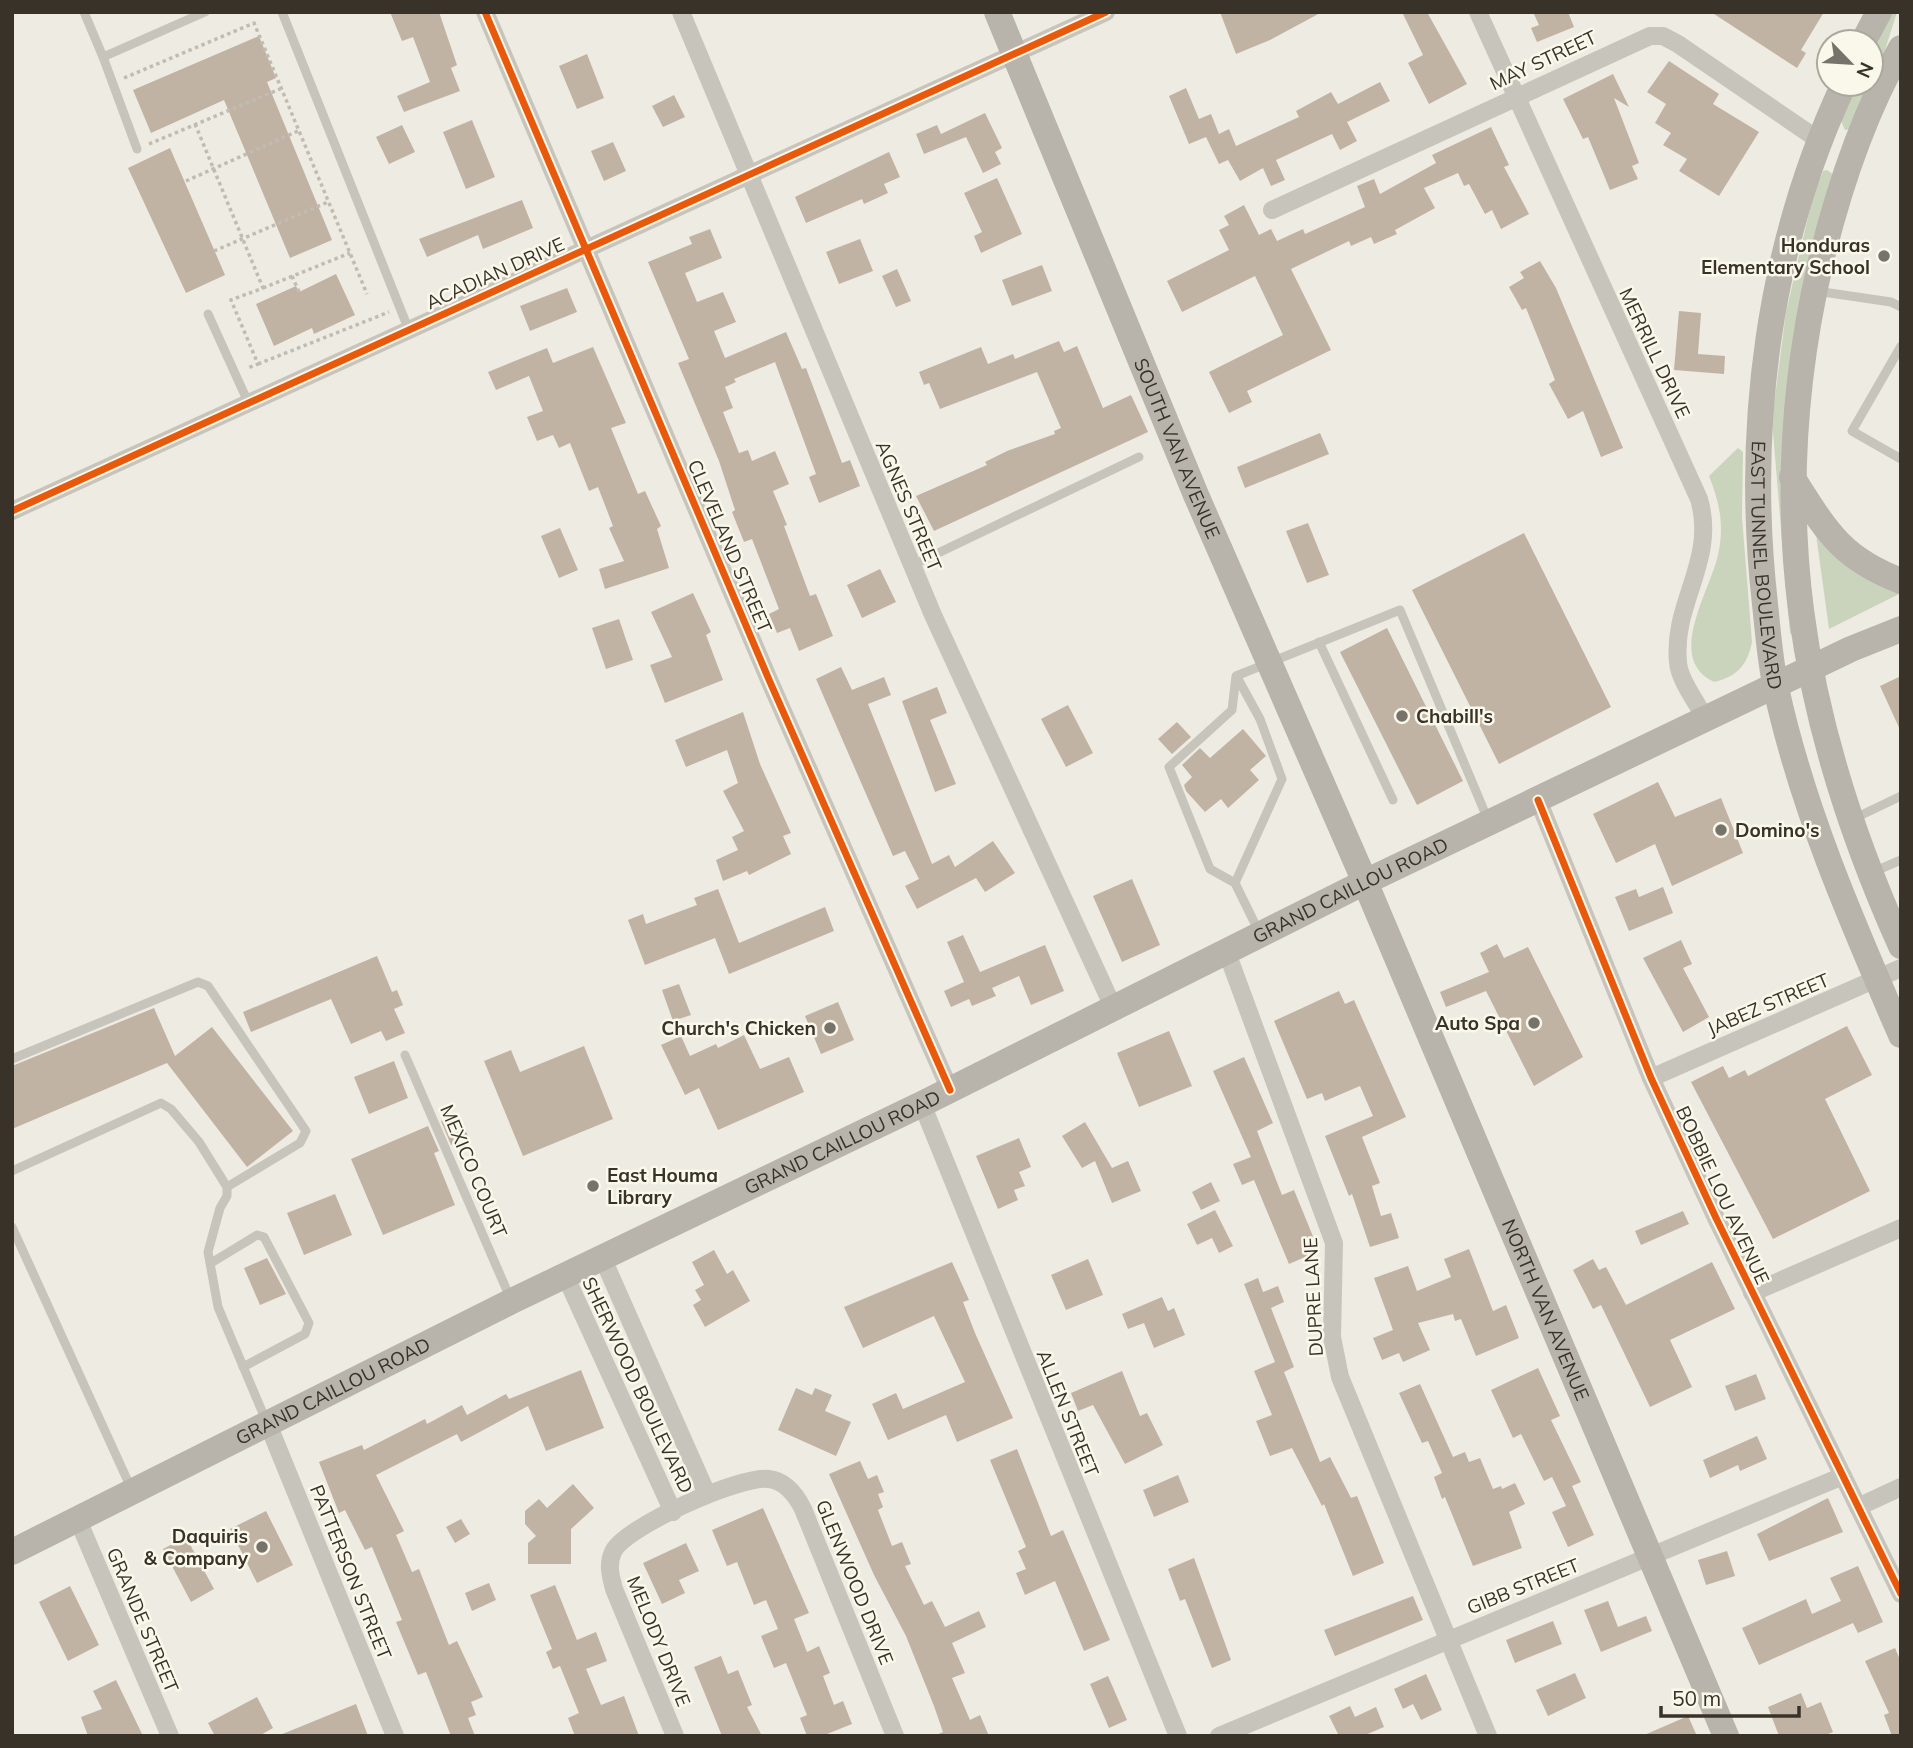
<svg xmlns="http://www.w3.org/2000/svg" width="1913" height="1748" viewBox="0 0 1913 1748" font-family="Mulish,sans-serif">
  <rect width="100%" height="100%" fill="#eeebe2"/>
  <g fill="#cad4bd">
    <polygon points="1892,12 1897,12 1879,69 1851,129 1845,130 1841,121 1856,84 1871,84 1871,52"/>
    <polygon points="1827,170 1834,175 1821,220 1794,637 1790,633 1787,601 1772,420 1786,312 1813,196 1823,171"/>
    <path d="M1738 448 1743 452 1742 517 1752 642C1748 664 1737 677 1714 682 1663 658 1713 588 1719 550 1724 523 1719 501 1709 476Z"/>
    <polygon points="1816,534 1901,593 1829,629"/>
  </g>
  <g fill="#c1b3a4">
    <polygon points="390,12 439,12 457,65 451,68 460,91 404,112 397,96 430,82 413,37 402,41"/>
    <polygon points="1220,12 1322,12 1270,40 1236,54"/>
    <polygon points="1402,12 1427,12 1467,84 1429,104 1408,63 1423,55"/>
    <polygon points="1533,12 1568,12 1574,27 1537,42 1531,28 1539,25"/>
    <polygon points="1711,12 1824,12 1801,50 1806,53 1797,68"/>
    <polygon points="259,36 276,78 267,82 332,240 290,258 224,100 151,133 133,90"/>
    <polygon points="587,54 604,98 577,109 559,66"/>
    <polygon points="1669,61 1719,94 1713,104 1759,132 1719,196 1679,171 1687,159 1663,145 1671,133 1655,123 1666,104 1647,92"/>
    <polygon points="1613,74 1629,107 1614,98 1639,163 1632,166 1638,179 1610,190 1588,137 1583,139 1563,99"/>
    <polygon points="1380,82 1390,101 1347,122 1357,141 1340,150 1332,134 1276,160 1285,180 1271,186 1263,168 1240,181 1228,160 1219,164 1206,137 1189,144 1169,96 1186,88 1199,119 1211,114 1219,134 1229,129 1236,146 1299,117 1296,111 1331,92 1338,104"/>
    <polygon points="674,95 685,117 663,127 652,106"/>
    <polygon points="985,113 1002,148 995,152 1001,164 983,173 966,137 924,154 916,134 937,125 941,134"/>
    <polygon points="472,120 495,177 466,189 443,132"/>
    <polygon points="402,125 415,152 389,164 376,137"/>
    <polygon points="1491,127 1509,165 1504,167 1529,214 1501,229 1492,210 1485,214 1469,184 1464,186 1458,173 1424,188 1435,208 1395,230 1397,234 1374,244 1371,237 1351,246 1349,241 1291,269 1331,350 1247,391 1252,402 1229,413 1209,372 1283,335 1255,276 1182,312 1167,281 1229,250 1219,230 1229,225 1224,216 1244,205 1259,235 1271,229 1277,241 1303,229 1305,234 1365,207 1357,186 1374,179 1380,194 1436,163 1432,155"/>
    <polygon points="613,142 626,171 604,181 591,151"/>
    <polygon points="170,148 225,275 186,293 128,168"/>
    <polygon points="889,152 900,177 884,184 888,193 864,204 862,199 806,223 795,197"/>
    <polygon points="997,178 1022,234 981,253 974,236 982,232 964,193"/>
    <polygon points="522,200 533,228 483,249 478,235 427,257 419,239"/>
    <polygon points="710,229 722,258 685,273 697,302 723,292 736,322 714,331 725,358 786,332 802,369 806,368 842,463 850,460 860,486 819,503 809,477 816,474 775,362 734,379 736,382 725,387 733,408 723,412 739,453 748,450 752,461 775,451 789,484 773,491 787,525 784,526 810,596 816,594 833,636 799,651 790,628 777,633 769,614 779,609 752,539 744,542 732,512 735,510 719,461 678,363 689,359 648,262 692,244 689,237"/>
    <polygon points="860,239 873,271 839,284 826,252"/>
    <polygon points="1540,261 1556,288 1623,448 1601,457 1583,411 1568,419 1549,384 1555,380 1526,308 1522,310 1509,287 1524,278 1520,272"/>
    <polygon points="1042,265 1052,291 1012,306 1002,280"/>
    <polygon points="897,269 911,301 896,307 882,276"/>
    <polygon points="336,274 355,315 314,334 312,328 274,346 256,304 296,286 299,292"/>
    <polygon points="567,288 577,312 530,331 520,306"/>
    <polygon points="1679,311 1701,313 1698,354 1725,356 1724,374 1674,370"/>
    <polygon points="1059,341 1064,352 1077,346 1103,408 1131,395 1148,432 934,531 916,496 987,465 985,462 1007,451 1055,434 1054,431 1061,428 1037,372 940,409 929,383 924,385 919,372 981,347 988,364 1013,354 1015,359"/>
    <polygon points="593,347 626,423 611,428 638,494 645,491 661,526 657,529 669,568 605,589 599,569 624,561 609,528 613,526 598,487 589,491 570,443 559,448 553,435 537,441 527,417 543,411 529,376 496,390 488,372 547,348 553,363"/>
    <polygon points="1320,433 1329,454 1245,488 1237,467"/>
    <polygon points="1308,523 1329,575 1307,583 1286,531"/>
    <polygon points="560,528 578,570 559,578 541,536"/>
    <polygon points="1524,533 1611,707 1499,764 1412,590"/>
    <polygon points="880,569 896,602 862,618 847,585"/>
    <polygon points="693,593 711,632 706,635 723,680 665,703 650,665 672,657 651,612"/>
    <polygon points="619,619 633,660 606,669 592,628"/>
    <polygon points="1387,628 1463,781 1417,805 1340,652"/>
    <polygon points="841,667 852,690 884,677 891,695 868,704 932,864 949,855 955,867 993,841 1015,873 985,892 976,878 917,909 905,886 919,879 905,851 893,856 816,679"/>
    <polygon points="1901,676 1901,732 1880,686"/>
    <polygon points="937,687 947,713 930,720 956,784 935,792 902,701"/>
    <polygon points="1068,705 1093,753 1066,767 1041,719"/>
    <polygon points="743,712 760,764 791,833 783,836 791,854 749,875 747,871 723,881 716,860 738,850 732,837 744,831 723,791 738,783 727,750 686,767 675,740"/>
    <polygon points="1177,722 1191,737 1172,754 1158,739"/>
    <polygon points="1243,729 1266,756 1250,770 1259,780 1228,808 1221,799 1205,812 1186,791 1184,785 1192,777 1182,765 1200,748 1210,758"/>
    <polygon points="1658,782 1675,817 1721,798 1743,853 1672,886 1655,844 1616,863 1593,814"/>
    <polygon points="1132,879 1160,945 1122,962 1093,896"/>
    <polygon points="1663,887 1673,913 1629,931 1615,897 1636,889 1639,897"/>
    <polygon points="718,889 739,943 825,907 834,931 729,974 715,938 645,965 628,920 643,914 646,924 697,905 694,898"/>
    <polygon points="963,935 980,972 1045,945 1064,991 1031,1005 1019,976 992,988 996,996 972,1006 969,999 951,1007 944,991 964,982 947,942"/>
    <polygon points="1681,940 1692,964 1683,968 1709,1017 1683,1032 1643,958"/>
    <polygon points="1497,944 1504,958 1528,947 1583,1057 1534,1086 1486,991 1446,1007 1440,992 1489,972 1480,953"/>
    <polygon points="377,956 392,992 397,990 403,1005 394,1009 405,1033 386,1041 381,1031 351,1044 331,999 251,1032 243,1012"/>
    <polygon points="679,984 691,1015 673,1021 662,990"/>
    <polygon points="1339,991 1345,1004 1354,1000 1406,1117 1362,1137 1380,1183 1372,1186 1381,1216 1391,1213 1399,1238 1370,1247 1352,1194 1349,1196 1325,1136 1373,1116 1360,1086 1325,1101 1322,1093 1307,1099 1274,1021"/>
    <polygon points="838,1002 854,1040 821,1054 805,1016"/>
    <polygon points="154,1008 175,1056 212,1027 293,1131 247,1167 167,1063 12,1129 12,1066"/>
    <polygon points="1847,1026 1872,1075 1825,1099 1870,1191 1773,1239 1691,1082 1723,1066 1729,1078 1745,1070 1748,1076"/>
    <polygon points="1169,1031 1192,1086 1139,1107 1117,1053"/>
    <polygon points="744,1035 760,1069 789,1057 804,1092 718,1130 699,1088 685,1095 661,1045 681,1036 690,1056 716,1044 718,1048"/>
    <polygon points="584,1046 613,1119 523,1156 484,1061 511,1050 520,1072"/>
    <polygon points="1244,1057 1273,1123 1257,1131 1282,1195 1294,1190 1319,1251 1289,1264 1254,1180 1242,1185 1233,1164 1251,1157 1213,1071"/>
    <polygon points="394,1061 408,1098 369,1114 354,1077"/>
    <polygon points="458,1114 468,1136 451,1145 441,1121"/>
    <polygon points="1085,1122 1112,1168 1128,1161 1141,1191 1112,1203 1095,1161 1082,1168 1062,1136"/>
    <polygon points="428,1126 439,1151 434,1153 455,1205 383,1235 351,1159"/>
    <polygon points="1019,1138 1031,1167 1019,1172 1025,1186 1014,1190 1018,1200 998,1209 976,1156"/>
    <polygon points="1211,1182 1220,1201 1201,1210 1192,1192"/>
    <polygon points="335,1194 352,1235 304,1255 287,1213"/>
    <polygon points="1215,1210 1233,1246 1219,1253 1212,1238 1197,1245 1187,1224"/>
    <polygon points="1683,1211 1689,1224 1641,1245 1635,1231"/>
    <polygon points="1469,1249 1493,1311 1506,1305 1519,1338 1476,1356 1461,1319 1455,1321 1453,1314 1418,1323 1430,1350 1403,1362 1399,1353 1382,1360 1373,1338 1393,1330 1374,1278 1408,1266 1417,1291 1451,1277 1444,1259"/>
    <polygon points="714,1250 727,1274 733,1270 750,1301 705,1327 693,1305 701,1300 695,1290 704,1285 692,1262"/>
    <polygon points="267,1258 286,1294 260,1305 244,1268"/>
    <polygon points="1088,1259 1103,1295 1066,1310 1051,1275"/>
    <polygon points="1593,1259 1599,1270 1606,1267 1626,1305 1712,1262 1735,1309 1670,1340 1692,1387 1650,1407 1601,1305 1593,1309 1573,1270"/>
    <polygon points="952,1262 969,1300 963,1302 975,1333 1013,1418 957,1442 946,1415 888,1440 872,1404 896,1393 903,1409 965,1382 934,1316 863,1348 844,1307"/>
    <polygon points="1258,1278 1263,1292 1278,1286 1284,1302 1271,1308 1294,1367 1284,1372 1320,1462 1330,1457 1351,1498 1357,1496 1384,1563 1353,1576 1324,1504 1322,1506 1292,1448 1270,1456 1256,1421 1272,1415 1254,1371 1275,1362 1244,1284"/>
    <polygon points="1162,1297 1168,1311 1174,1308 1185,1335 1154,1348 1144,1323 1128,1329 1122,1314"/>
    <polygon points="1538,1368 1560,1416 1551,1420 1581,1482 1572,1486 1594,1535 1568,1547 1552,1512 1566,1506 1552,1477 1544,1481 1521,1434 1513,1438 1491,1390"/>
    <polygon points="581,1370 604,1428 546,1451 528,1406 461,1442 457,1434 376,1475 404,1531 396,1535 412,1572 419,1569 449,1645 457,1641 483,1697 471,1702 476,1715 468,1718 475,1736 451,1736 426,1672 418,1675 396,1622 402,1620 372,1547 365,1550 345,1510 339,1513 319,1462 362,1445 364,1450 425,1419 427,1424 462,1405 467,1415 506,1394 509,1399"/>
    <polygon points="1122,1371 1140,1416 1147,1413 1163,1445 1125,1464 1093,1405 1078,1411 1071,1393"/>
    <polygon points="1756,1374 1766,1399 1735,1411 1725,1386"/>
    <polygon points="1420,1384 1453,1457 1465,1452 1469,1462 1480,1458 1493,1489 1501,1486 1502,1489 1515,1483 1525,1504 1509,1512 1522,1548 1473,1566 1445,1497 1442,1499 1434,1477 1442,1473 1428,1441 1422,1443 1399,1393"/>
    <polygon points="796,1388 812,1395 815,1388 832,1395 825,1411 851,1422 836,1456 778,1430"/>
    <polygon points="1757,1436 1767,1459 1740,1471 1738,1465 1710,1478 1703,1460"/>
    <polygon points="1017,1449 1051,1536 1063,1530 1110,1640 1084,1651 1055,1581 1025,1595 1016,1573 1026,1569 1018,1551 1026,1547 990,1460"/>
    <polygon points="860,1461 868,1479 877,1475 884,1492 878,1494 883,1507 878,1510 892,1546 902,1542 911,1564 905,1566 924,1605 932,1601 945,1627 979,1611 986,1627 952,1643 965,1673 952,1678 970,1720 980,1715 989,1736 934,1736 943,1732 934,1706 906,1636 874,1575 829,1474"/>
    <polygon points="1178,1475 1189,1502 1154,1517 1143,1490"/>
    <polygon points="573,1484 594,1508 571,1529 571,1564 528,1564 528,1543 536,1536 525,1524 525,1511 539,1499 547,1508"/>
    <polygon points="1828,1498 1843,1532 1769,1561 1757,1534"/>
    <polygon points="763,1508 809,1613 794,1619 807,1652 819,1646 830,1673 823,1676 834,1705 843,1701 852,1724 822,1736 807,1736 800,1718 807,1715 786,1663 774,1668 761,1636 778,1629 766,1600 754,1605 737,1562 727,1566 712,1530"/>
    <polygon points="266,1511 293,1565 257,1583 230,1529"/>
    <polygon points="461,1519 470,1534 455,1543 446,1527"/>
    <polygon points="186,1537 214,1589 191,1602 163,1549"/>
    <polygon points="686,1543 699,1571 679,1580 685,1593 662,1604 643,1563"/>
    <polygon points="1727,1551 1735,1576 1706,1585 1698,1560"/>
    <polygon points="1194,1558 1231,1660 1212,1668 1185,1599 1180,1601 1168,1569"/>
    <polygon points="1858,1566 1883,1622 1858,1633 1853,1623 1759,1665 1742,1628 1806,1599 1812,1614 1841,1601 1830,1578"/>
    <polygon points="489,1583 496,1600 472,1611 465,1593"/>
    <polygon points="555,1585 577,1640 596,1632 607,1661 586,1669 601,1705 624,1696 639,1736 575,1736 568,1718 579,1713 560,1666 553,1669 546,1652 552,1649 530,1595"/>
    <polygon points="70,1586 99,1645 68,1661 39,1602"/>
    <polygon points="1413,1596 1423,1620 1335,1656 1324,1630"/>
    <polygon points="1608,1601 1618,1627 1646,1616 1652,1631 1601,1652 1584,1610"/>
    <polygon points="1553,1621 1562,1644 1515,1663 1506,1640"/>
    <polygon points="1895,1648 1901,1662 1901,1736 1892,1736 1884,1715 1889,1713 1865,1661"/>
    <polygon points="721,1656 728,1674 738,1670 752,1705 747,1707 762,1736 722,1736 694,1667"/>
    <polygon points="1575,1673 1586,1698 1548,1716 1536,1690"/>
    <polygon points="1426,1674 1442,1710 1421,1720 1413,1704 1403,1709 1394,1689"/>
    <polygon points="1108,1676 1127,1720 1109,1728 1090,1684"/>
    <polygon points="116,1680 143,1736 88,1736 81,1717 102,1709 93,1691"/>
    <polygon points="1801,1693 1807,1708 1821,1702 1833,1732 1823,1736 1779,1736 1768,1707"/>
    <polygon points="257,1697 273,1728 259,1736 215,1736 208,1723"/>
    <polygon points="356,1704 368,1736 280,1736 280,1735"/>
    <polygon points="1350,1706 1355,1717 1376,1707 1384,1727 1363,1736 1339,1736 1329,1716"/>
    <polygon points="1688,1716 1697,1736 1642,1736"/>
  </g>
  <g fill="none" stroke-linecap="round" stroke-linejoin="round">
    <g stroke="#c0bcb4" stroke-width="3.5" stroke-dasharray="3.5 3.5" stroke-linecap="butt">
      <polyline points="124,78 254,23 367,294"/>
      <polyline points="195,124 263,288 231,300 258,364 248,368"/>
      <polyline points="149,144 280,89"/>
      <polyline points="186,181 298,131"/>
      <polyline points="214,251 328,202"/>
      <polyline points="292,276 299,292"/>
      <polyline points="263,288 350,253"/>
      <polyline points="258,364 389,312"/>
    </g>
    <g stroke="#c7c4bc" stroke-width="9">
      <polyline points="84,12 103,57 205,12"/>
      <polyline points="282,12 408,328"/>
      <polyline points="103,57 137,149"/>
      <polyline points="1816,291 1891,302 1901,307"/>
      <polyline points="208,314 248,402"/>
      <polyline points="1901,346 1852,431 1901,459"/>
      <polyline points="911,566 1139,457"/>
      <polyline points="1319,642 1393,800"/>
      <polyline points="1853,819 1901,796"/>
      <polyline points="1873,872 1901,860"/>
      <polyline points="1235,883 1282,779 1260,719 1237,677"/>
      <polyline points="1259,932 1235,883 1210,869 1169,767 1232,710 1236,676 1400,610 1488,820"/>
      <polyline points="405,1055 511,1300"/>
      <polyline points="12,1059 198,982 208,986 306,1131 300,1143 227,1187"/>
      <polyline points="12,1171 161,1103 171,1109 199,1142 227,1187 227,1196 220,1208 208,1252 218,1307 267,1423"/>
      <polyline points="12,1227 131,1488"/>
      <polyline points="211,1263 257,1235 264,1237 309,1323 305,1334 243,1367"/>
    </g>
    <g stroke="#c7c4bc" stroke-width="18">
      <polyline points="485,12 770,682 950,1090"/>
      <polyline points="681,12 933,615 1114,1009"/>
      <path d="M1478 12 1699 499C1717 560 1672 603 1678 662 1679 680 1698 704 1706 720"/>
      <polyline points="1272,210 1650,36 1663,36 1678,44 1820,141"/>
      <polyline points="12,511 1106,12"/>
      <polyline points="1538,800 1651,1078 1716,1218 1901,1594"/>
      <polyline points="1226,950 1334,1243 1332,1337 1340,1377 1488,1736"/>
      <polyline points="1651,1078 1901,968"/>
      <polyline points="922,1104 1178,1736"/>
      <polyline points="603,1259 707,1494"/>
      <polyline points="565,1275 673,1512"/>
      <polyline points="1752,1293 1901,1228"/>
      <polyline points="268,1424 395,1736"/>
      <polyline points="1858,1507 1901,1487"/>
      <polyline points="78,1520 170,1736"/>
      <path d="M675 1736 614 1589C611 1577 607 1565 613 1552 624 1527 741 1475 769 1479 786 1481 796 1495 803 1509L895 1736"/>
      <polyline points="1219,1736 1843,1476"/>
    </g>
    <g stroke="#b8b4ac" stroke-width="26">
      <path id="s1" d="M997 12 1196 495 1365 882 1726 1736"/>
      <polyline points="1863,42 1879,12"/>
      <path d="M1901 48C1862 116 1838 190 1820 265 1764 509 1799 719 1901 946"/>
      <path id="s2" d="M1844 84C1768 246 1745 428 1765 604 1768 632 1770 661 1776 688 1802 808 1852 922 1901 1035"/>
      <path d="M1792 477C1826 530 1840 558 1901 581"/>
      <path id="s3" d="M12 1552 512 1301 922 1104 1365 882 1851 649 1901 629"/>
    </g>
    <defs>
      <g id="cycleway">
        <polyline points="485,12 770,682 950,1090"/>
        <polyline points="12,511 1106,12"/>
        <polyline points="1538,800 1651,1078 1716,1218 1901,1594"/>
      </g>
    </defs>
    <use href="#cycleway" stroke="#faf7eb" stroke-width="11"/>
    <use href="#cycleway" stroke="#e8590c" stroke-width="7"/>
  </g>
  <g fill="#78736a" stroke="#faf7eb" stroke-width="2.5">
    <circle cx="1884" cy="256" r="7"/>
    <circle cx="1402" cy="716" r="7"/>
    <circle cx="1721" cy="830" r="7"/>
    <circle cx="1534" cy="1023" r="7"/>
    <circle cx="830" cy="1028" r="7"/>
    <circle cx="593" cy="1186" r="7"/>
    <circle cx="262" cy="1547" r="7"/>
  </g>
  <g text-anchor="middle" stroke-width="5" stroke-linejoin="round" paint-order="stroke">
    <g font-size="19" fill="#383229" stroke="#faf7eb">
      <text transform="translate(1543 60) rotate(-25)" y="7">MAY STREET</text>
      <text transform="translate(495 273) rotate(-24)" y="7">ACADIAN DRIVE</text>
      <text transform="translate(1655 353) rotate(65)" y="7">MERRILL DRIVE</text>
      <text dy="7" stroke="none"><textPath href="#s1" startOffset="472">SOUTH VAN AVENUE</textPath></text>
      <text transform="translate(909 506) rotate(67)" y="7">AGNES STREET</text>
      <text transform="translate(730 546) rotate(67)" y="7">CLEVELAND STREET</text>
      <text dy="7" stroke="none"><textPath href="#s2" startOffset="494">EAST TUNNEL BOULEVARD</textPath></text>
      <text dy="7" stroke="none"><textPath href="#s3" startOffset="1493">GRAND CAILLOU ROAD</textPath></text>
      <text transform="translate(1768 1004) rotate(-23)" y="7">JABEZ STREET</text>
      <text dy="7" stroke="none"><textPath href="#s3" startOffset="926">GRAND CAILLOU ROAD</textPath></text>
      <text transform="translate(474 1171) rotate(67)" y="7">MEXICO COURT</text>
      <text transform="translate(1723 1195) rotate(65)" y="7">BOBBIE LOU AVENUE</text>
      <text transform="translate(1313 1297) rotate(-93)" y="7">DUPRE LANE</text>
      <text dy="7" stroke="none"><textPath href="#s1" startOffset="1409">NORTH VAN AVENUE</textPath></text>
      <text transform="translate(638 1385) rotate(65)" y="7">SHERWOOD BOULEVARD</text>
      <text dy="7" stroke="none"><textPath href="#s3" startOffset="359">GRAND CAILLOU ROAD</textPath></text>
      <text transform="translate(1068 1413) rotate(68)" y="7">ALLEN STREET</text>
      <text transform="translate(351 1572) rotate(68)" y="7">PATTERSON STREET</text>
      <text transform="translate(855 1582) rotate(68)" y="7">GLENWOOD DRIVE</text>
      <text transform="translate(1523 1586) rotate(-22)" y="7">GIBB STREET</text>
      <text transform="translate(143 1620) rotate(67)" y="7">GRANDE STREET</text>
      <text transform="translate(659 1641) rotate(68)" y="7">MELODY DRIVE</text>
    </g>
    <g font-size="19" font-weight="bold" fill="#383229" stroke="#faf7eb" text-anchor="end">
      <text x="1870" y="252">Honduras<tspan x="1870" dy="22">Elementary School</tspan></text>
      <text x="1416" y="723" text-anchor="start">Chabill's</text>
      <text x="1735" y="837" text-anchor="start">Domino's</text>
      <text x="1520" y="1030">Auto Spa</text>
      <text x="816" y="1035">Church's Chicken</text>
      <text x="607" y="1182" text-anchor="start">East Houma<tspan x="607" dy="22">Library</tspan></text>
      <text x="248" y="1543">Daquiris<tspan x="248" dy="22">&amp; Company</tspan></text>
    </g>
  </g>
  <rect width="1913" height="1748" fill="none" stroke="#383229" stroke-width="28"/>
  <g transform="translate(1850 63) rotate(115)"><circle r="33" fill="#faf7eb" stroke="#aca89d" stroke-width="2"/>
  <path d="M0-5L12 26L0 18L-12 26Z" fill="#78736a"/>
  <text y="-10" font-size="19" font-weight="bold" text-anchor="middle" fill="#383229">N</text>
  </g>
  <path d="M1661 1706v10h138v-10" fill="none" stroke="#383229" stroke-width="3.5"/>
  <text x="1672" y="1706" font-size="21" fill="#383229" stroke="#faf7eb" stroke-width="5" paint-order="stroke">50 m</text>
</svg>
